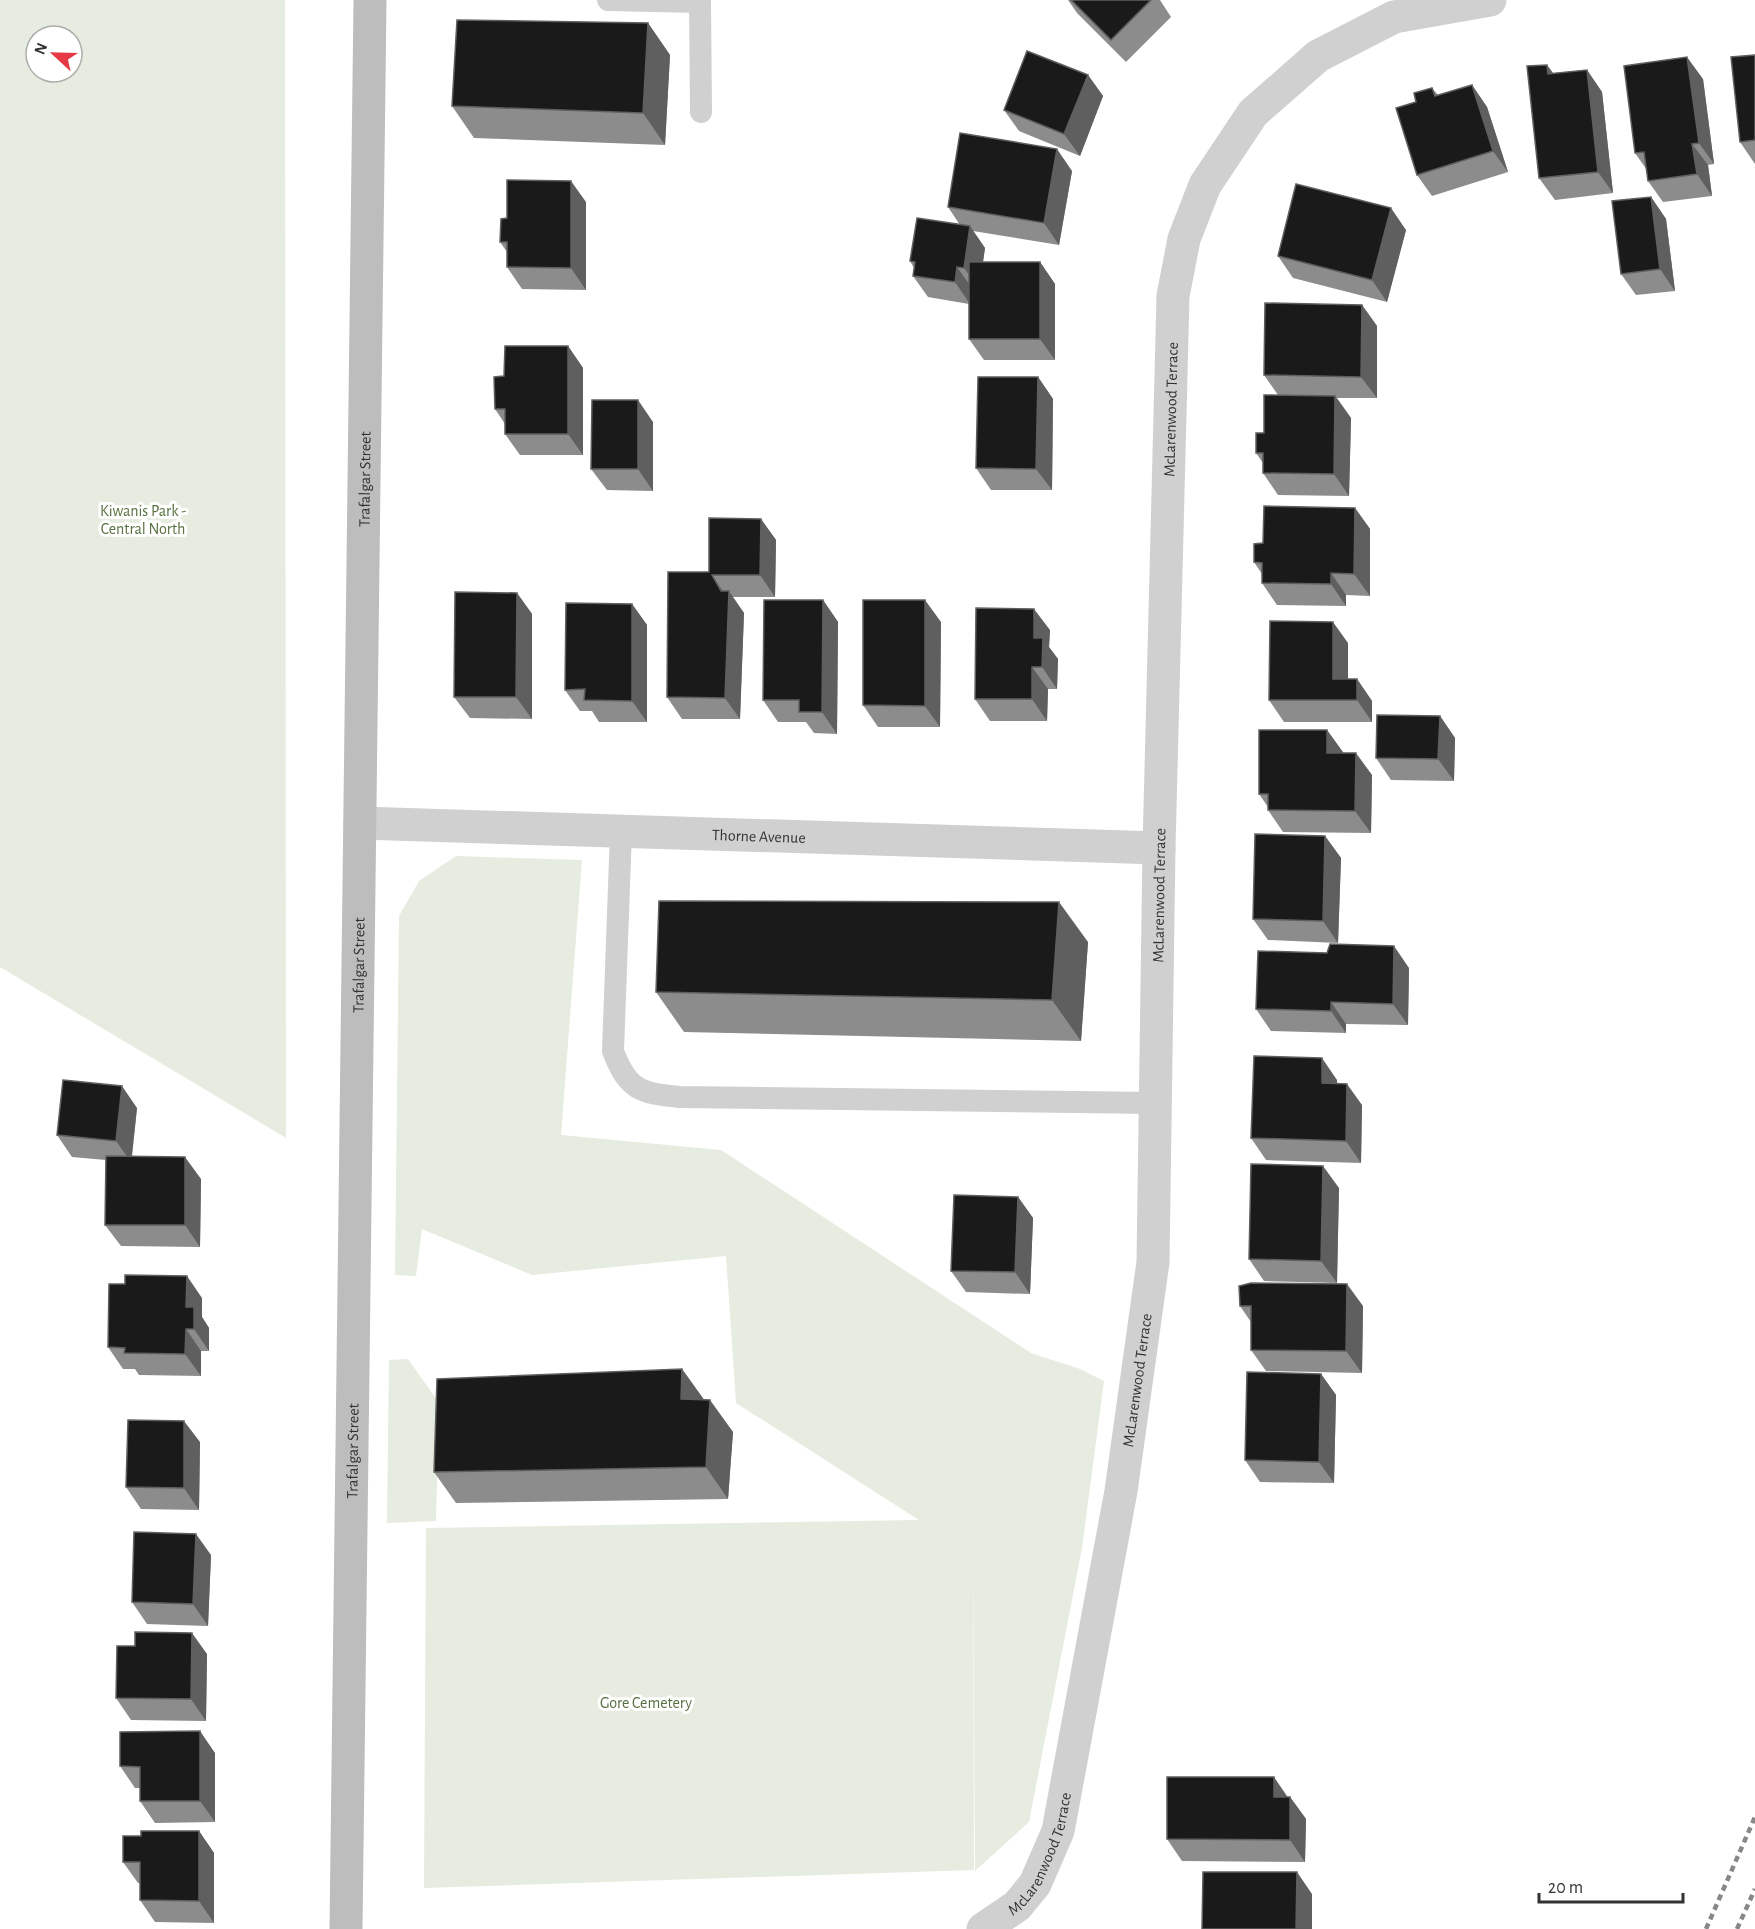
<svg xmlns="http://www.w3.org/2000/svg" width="1755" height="1929" font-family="'Alegreya Sans',sans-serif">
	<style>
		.green { fill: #e6ecdf; fill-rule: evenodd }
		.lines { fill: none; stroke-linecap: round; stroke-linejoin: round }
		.service { stroke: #d0d0d0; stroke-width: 22 }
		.minor { stroke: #d0d0d0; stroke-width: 33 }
		.secondary { stroke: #bdbdbd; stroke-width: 33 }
		.rail { stroke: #888; stroke-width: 4.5; stroke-dasharray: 6 4.5; stroke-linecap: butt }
		.wall { fill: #8c8c8c }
		.shaded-wall { fill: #5f5f5f }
		.building { fill: #1a1a1a; stroke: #5f5f5f; stroke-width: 1.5 }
		.labels { text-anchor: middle; stroke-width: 6; stroke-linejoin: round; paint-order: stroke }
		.street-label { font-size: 16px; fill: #333; stroke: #fff }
		.park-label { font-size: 16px; fill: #56703f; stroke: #fff }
	</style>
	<rect width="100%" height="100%" fill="#fff"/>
	<!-- green -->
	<g class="green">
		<path d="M 0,0 L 285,0 L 286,1138 L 0,967 ZM 36,36 L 72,36 L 72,72 L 36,72 Z"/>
		<path d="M 456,856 L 582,860 L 561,1135 L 721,1150 L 1031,1353 L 1080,1369 L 1104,1381 L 1082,1548 L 1029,1822 L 975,1871 L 973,1519 L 974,1870 L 424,1888 L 426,1528 L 919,1520 L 736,1403 L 726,1256 L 532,1275 L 422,1229 L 416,1276 L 395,1275 L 399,916 L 419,881 Z"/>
		<path d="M 408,1359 L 439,1403 L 436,1521 L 387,1523 L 389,1360 Z"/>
	</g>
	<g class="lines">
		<!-- service -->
		<g class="service">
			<path d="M 608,0 L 700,2 L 700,0"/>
			<path d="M 700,2 L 701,112"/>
			<path d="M 621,831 L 613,1051 C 628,1091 641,1093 680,1097 L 1155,1103"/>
		</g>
		<!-- minor -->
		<g class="minor">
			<path id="s1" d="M 360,823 L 1159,848"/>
			<path id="s2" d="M 983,1929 L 1017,1906 L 1035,1884 L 1058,1831 L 1121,1491 L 1153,1262 L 1159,848 L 1173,296 L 1184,239 L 1205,185 L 1253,113 L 1318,56 L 1394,17 L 1490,0"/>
		</g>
		<!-- secondary -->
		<path class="secondary" id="s3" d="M 346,1929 L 370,0"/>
		<!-- rail -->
		<g class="rail">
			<path d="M 1706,1929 L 1755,1817"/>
			<path d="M 1737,1929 L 1755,1889"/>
		</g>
	</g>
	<!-- wall -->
	<g class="wall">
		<path d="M 1068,0 L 1160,0 L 1171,17 L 1126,62 L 1077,13 Z"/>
		<path d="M 648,23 L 670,55 L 665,145 L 474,138 L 452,106 Z"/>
		<path d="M 1755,55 L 1755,164 L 1740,142 Z"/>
		<path d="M 1547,65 L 1553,73 L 1587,70 L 1602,92 L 1613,193 L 1555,200 L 1539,178 Z"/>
		<path d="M 1088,75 L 1103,96 L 1080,156 L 1019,131 L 1004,110 Z"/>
		<path d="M 1703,79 L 1714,164 L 1708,165 L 1712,196 L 1663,202 L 1648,181 L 1647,170 L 1635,153 Z"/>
		<path d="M 1472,85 L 1487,107 L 1508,172 L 1432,196 L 1417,175 L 1416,102 L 1432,88 L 1438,95 Z"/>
		<path d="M 1072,171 L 1059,245 L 973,231 L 985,248 L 983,262 L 1040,262 L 1055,284 L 1055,360 L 984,360 L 969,339 L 969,304 L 928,297 L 913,276 L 914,268 L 910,261 L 960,225 L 948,207 Z"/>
		<path d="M 1651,197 L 1666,219 L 1675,291 L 1636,295 L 1621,274 Z"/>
		<path d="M 586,202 L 586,290 L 522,289 L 507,267 L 507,252 L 500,242 L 507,218 Z"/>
		<path d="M 1406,230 L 1387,302 L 1293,278 L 1278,256 Z"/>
		<path d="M 1362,305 L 1377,326 L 1377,398 L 1337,398 L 1351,418 L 1349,496 L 1278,495 L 1263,473 L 1263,463 L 1256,453 L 1278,395 L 1264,375 Z"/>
		<path d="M 568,346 L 583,368 L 583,455 L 520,455 L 505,434 L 505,424 L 495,409 L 504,376 Z"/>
		<path d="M 1038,377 L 1053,399 L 1052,490 L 991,490 L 976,468 Z"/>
		<path d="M 653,422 L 653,491 L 607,490 L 591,469 Z"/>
		<path d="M 1355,508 L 1370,529 L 1370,596 L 1346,595 L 1346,606 L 1277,605 L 1262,583 L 1262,574 L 1254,562 L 1263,543 Z"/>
		<path d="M 761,519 L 776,540 L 775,597 L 732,597 L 744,613 L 740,719 L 682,719 L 667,697 L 709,572 Z"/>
		<path d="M 517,593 L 532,614 L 532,719 L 470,718 L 454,697 Z"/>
		<path d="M 823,600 L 838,622 L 837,734 L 814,733 L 806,722 L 778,722 L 763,700 Z"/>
		<path d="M 632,604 L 647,625 L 647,722 L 599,722 L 592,711 L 580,711 L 565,690 Z"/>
		<path d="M 941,622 L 940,727 L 878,727 L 863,705 Z"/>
		<path d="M 1050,630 L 1049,647 L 1058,659 L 1057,689 L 1048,689 L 1047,721 L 990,721 L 975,699 Z"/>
		<path d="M 1348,643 L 1348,679 L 1357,679 L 1372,701 L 1372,722 L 1284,722 L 1269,700 Z"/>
		<path d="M 1440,716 L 1455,738 L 1454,781 L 1391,780 L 1376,758 Z"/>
		<path d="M 1327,730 L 1343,753 L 1372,775 L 1371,833 L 1283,832 L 1268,810 L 1268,807 L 1259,794 Z"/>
		<path d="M 1325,836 L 1341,858 L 1338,943 L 1268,940 L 1253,919 Z"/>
		<path d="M 1088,942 L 1081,1041 L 684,1032 L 656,992 Z"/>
		<path d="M 1409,968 L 1408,1025 L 1346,1024 L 1346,1033 L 1271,1031 L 1256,1009 Z"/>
		<path d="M 1337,1080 L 1337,1083 L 1362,1105 L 1361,1163 L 1266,1160 L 1251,1138 Z"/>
		<path d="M 137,1108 L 132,1157 L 201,1179 L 200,1247 L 121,1246 L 105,1225 L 106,1160 L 72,1157 L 57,1135 Z"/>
		<path d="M 1339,1188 L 1337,1283 L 1264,1281 L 1249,1259 Z"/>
		<path d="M 1018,1197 L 1033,1218 L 1030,1294 L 966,1292 L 951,1271 Z"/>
		<path d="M 202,1298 L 202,1317 L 209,1328 L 209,1351 L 201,1351 L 201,1376 L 139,1375 L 135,1369 L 123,1369 L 108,1347 Z"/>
		<path d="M 1240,1306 L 1363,1306 L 1362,1373 L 1266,1371 L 1251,1350 L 1251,1322 Z"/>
		<path d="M 682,1369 L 704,1400 L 733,1432 L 728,1499 L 456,1503 L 434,1472 Z"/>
		<path d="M 1321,1374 L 1336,1395 L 1334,1483 L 1260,1482 L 1245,1460 Z"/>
		<path d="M 200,1442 L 199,1510 L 141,1509 L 126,1487 Z"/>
		<path d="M 211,1555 L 208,1626 L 147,1624 L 132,1602 Z"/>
		<path d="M 207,1654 L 206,1721 L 131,1720 L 116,1698 Z"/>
		<path d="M 215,1753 L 215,1822 L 155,1823 L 140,1801 L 140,1788 L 135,1788 L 120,1766 Z"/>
		<path d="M 1290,1797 L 1306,1819 L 1305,1862 L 1182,1861 L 1167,1839 Z"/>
		<path d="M 199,1831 L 214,1853 L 214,1923 L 155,1922 L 140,1900 L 140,1883 L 138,1883 L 123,1862 L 141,1836 Z"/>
	</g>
	<!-- shaded-wall -->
	<g class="shaded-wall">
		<path d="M 648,23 L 670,55 L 665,145 L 643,113 Z"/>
		<path d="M 1687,57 L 1703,79 L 1714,164 L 1699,143 Z"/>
		<path d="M 1547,65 L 1562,86 L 1548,74 Z"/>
		<path d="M 1587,70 L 1602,92 L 1613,193 L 1598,172 Z"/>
		<path d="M 1088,75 L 1103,96 L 1080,156 L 1064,134 Z"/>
		<path d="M 1472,85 L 1487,107 L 1508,172 L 1493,151 Z"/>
		<path d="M 1692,144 L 1708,165 L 1712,196 L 1697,174 Z"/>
		<path d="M 1057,149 L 1072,171 L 1059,245 L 1044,223 Z"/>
		<path d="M 571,181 L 586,202 L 586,290 L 571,268 Z"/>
		<path d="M 1651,197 L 1666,219 L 1675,291 L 1660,269 Z"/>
		<path d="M 1391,208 L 1406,230 L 1387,302 L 1372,280 Z"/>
		<path d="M 970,226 L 985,248 L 979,289 L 964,268 Z"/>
		<path d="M 1040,262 L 1055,284 L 1055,360 L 1040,339 Z"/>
		<path d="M 957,267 L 972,288 L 970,304 L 955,282 Z"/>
		<path d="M 1362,305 L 1377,326 L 1377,398 L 1361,377 Z"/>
		<path d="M 568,346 L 583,368 L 583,455 L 568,434 Z"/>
		<path d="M 1038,377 L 1053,399 L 1052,490 L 1036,469 Z"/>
		<path d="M 1335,396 L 1351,418 L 1349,496 L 1334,474 Z"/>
		<path d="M 638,400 L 653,422 L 653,491 L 638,469 Z"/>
		<path d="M 1355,508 L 1370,529 L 1370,596 L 1354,574 Z"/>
		<path d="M 761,519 L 776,540 L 775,597 L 760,575 Z"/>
		<path d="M 1331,573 L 1346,595 L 1346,606 L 1331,584 Z"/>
		<path d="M 712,575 L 728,599 L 729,591 L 744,613 L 740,719 L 725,698 L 721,591 Z"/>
		<path d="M 517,593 L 532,614 L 532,719 L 516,697 Z"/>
		<path d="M 823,600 L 838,622 L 837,734 L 822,712 Z"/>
		<path d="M 925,600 L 941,622 L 940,727 L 925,706 Z"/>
		<path d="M 632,604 L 647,625 L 647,722 L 632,701 Z"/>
		<path d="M 1034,609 L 1050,630 L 1049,647 L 1058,659 L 1057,689 L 1042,667 L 1034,638 Z"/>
		<path d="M 1333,622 L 1348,643 L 1348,700 L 1333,679 Z"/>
		<path d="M 1032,667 L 1048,689 L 1047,721 L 1032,699 Z"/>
		<path d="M 1357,679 L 1372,701 L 1372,722 L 1357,700 Z"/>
		<path d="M 1440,716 L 1455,738 L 1454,781 L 1438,759 Z"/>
		<path d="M 1327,730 L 1343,752 L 1342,774 L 1327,753 Z"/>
		<path d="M 1356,753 L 1372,775 L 1371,833 L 1355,811 Z"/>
		<path d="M 1325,836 L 1341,858 L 1338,943 L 1323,921 Z"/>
		<path d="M 1059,902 L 1088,942 L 1081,1041 L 1052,1000 Z"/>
		<path d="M 1394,946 L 1409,968 L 1408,1025 L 1393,1004 Z"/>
		<path d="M 1331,1002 L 1346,1024 L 1346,1033 L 1331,1011 Z"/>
		<path d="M 1322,1058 L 1337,1080 L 1337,1104 L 1322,1083 Z"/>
		<path d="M 1347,1084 L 1362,1105 L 1361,1163 L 1346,1141 Z"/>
		<path d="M 122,1086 L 137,1108 L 131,1162 L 116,1141 Z"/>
		<path d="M 185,1157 L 201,1179 L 200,1247 L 185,1225 Z"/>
		<path d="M 1323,1166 L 1339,1188 L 1337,1283 L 1321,1261 Z"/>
		<path d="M 1018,1197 L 1033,1218 L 1030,1294 L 1015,1272 Z"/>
		<path d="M 187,1276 L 202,1298 L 202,1317 L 209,1328 L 209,1351 L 194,1329 L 186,1307 Z"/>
		<path d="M 1347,1284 L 1363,1306 L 1362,1373 L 1346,1351 Z"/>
		<path d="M 186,1329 L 201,1351 L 201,1376 L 185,1354 Z"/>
		<path d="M 682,1369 L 705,1401 L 681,1399 Z"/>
		<path d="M 1321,1374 L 1336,1395 L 1334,1483 L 1319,1462 Z"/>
		<path d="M 710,1400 L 733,1432 L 728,1499 L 706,1467 Z"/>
		<path d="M 184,1421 L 200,1442 L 199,1510 L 184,1488 Z"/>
		<path d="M 196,1534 L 211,1555 L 208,1626 L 193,1604 Z"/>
		<path d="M 192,1633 L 207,1654 L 206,1721 L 191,1699 Z"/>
		<path d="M 200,1731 L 215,1753 L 215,1822 L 200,1801 Z"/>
		<path d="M 1274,1777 L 1289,1799 L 1274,1797 Z"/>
		<path d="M 1290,1797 L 1306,1819 L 1305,1862 L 1290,1840 Z"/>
		<path d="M 199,1831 L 214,1853 L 214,1923 L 199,1901 Z"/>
		<path d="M 1297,1872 L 1312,1894 L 1312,1929 L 1296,1929 Z"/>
	</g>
	<!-- building -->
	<g class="building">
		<path d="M 1071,0 L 1151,0 L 1111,40 Z"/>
		<path d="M 457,20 L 648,23 L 643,113 L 452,106 Z"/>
		<path d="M 1027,51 L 1088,75 L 1064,134 L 1004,110 Z"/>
		<path d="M 1755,55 L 1755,140 L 1740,142 L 1731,57 Z"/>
		<path d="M 1687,57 L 1699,143 L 1692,144 L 1697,174 L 1648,181 L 1644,152 L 1635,153 L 1624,66 Z"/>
		<path d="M 1547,65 L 1548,74 L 1587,70 L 1598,172 L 1539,178 L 1527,66 Z"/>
		<path d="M 1472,85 L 1493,151 L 1417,175 L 1396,108 L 1416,102 L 1414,93 L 1432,88 L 1435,96 Z"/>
		<path d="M 960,133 L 1057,149 L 1044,223 L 948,207 Z"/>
		<path d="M 507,180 L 571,181 L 571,268 L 507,267 L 507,242 L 500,242 L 501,219 L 507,218 Z"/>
		<path d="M 1296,184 L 1391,208 L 1372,280 L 1278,256 Z"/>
		<path d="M 1651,197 L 1660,269 L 1621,274 L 1612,201 Z"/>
		<path d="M 917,218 L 970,226 L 964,268 L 957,267 L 955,282 L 913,276 L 915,262 L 910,261 Z"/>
		<rect x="969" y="262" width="71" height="77"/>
		<path d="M 1265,303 L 1362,305 L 1361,377 L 1264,375 Z"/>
		<path d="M 505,346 L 568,346 L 568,434 L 505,434 L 505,409 L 495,409 L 494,377 L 504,376 Z"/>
		<path d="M 978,377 L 1038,377 L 1036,469 L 976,468 Z"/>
		<path d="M 1264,395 L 1335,396 L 1334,474 L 1263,473 L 1263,453 L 1256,453 L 1256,433 L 1264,433 Z"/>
		<path d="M 592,400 L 638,400 L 638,469 L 591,469 Z"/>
		<path d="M 1264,506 L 1355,508 L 1354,574 L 1331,573 L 1331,584 L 1262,583 L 1262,563 L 1254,562 L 1254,544 L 1263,543 Z"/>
		<path d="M 709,518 L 761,519 L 760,575 L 712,575 L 721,591 L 729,591 L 725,698 L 667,697 L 668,572 L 709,572 Z"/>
		<path d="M 455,592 L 517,593 L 516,697 L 454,697 Z"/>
		<path d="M 764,600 L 823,600 L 822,712 L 799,712 L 799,700 L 763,700 Z"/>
		<path d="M 863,600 L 925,600 L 925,706 L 863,705 Z"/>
		<path d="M 566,603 L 632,604 L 632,701 L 584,700 L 585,689 L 565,690 Z"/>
		<path d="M 976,608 L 1034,609 L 1034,638 L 1043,638 L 1042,667 L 1032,667 L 1032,699 L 975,699 Z"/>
		<path d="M 1270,621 L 1333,622 L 1333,679 L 1357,679 L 1357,700 L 1269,700 Z"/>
		<path d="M 1377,715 L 1440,716 L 1438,759 L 1376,758 Z"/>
		<path d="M 1259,730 L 1327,730 L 1327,753 L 1356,753 L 1355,811 L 1268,810 L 1268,794 L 1259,794 Z"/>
		<path d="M 1255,834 L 1325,836 L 1323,921 L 1253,919 Z"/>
		<path d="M 659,901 L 1059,902 L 1052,1000 L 656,992 Z"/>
		<path d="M 1330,944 L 1394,946 L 1393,1004 L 1331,1002 L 1331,1011 L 1256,1009 L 1258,951 L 1327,953 Z"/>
		<path d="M 1254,1056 L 1322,1058 L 1322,1083 L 1347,1084 L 1346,1141 L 1251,1138 Z"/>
		<path d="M 63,1080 L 122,1086 L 116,1141 L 57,1135 Z"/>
		<path d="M 106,1156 L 185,1157 L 185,1225 L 105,1225 Z"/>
		<path d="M 1251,1164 L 1323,1166 L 1321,1261 L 1249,1259 Z"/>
		<path d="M 954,1195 L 1018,1197 L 1015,1272 L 951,1271 Z"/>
		<path d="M 125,1275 L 187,1276 L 186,1307 L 194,1307 L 194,1329 L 186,1329 L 185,1354 L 124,1353 L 125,1348 L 108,1347 L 109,1284 L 125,1284 Z"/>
		<path d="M 1251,1283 L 1347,1284 L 1346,1351 L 1251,1350 L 1251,1306 L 1240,1306 L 1239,1286 Z"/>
		<path d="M 682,1369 L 681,1399 L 710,1400 L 706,1467 L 434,1472 L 437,1379 Z"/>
		<path d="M 1247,1372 L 1321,1374 L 1319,1462 L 1245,1460 Z"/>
		<path d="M 128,1420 L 184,1421 L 184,1488 L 126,1487 Z"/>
		<path d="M 134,1532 L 196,1534 L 193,1604 L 132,1602 Z"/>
		<path d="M 135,1632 L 192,1633 L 191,1699 L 116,1698 L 117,1646 L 135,1646 Z"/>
		<path d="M 200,1731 L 200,1801 L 140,1801 L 140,1767 L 120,1766 L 120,1732 Z"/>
		<path d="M 1167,1777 L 1274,1777 L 1274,1797 L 1290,1797 L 1290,1840 L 1167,1839 Z"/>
		<path d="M 141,1831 L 199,1831 L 199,1901 L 140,1900 L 140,1862 L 123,1862 L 123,1836 L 141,1836 Z"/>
		<path d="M 1203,1872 L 1297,1872 L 1296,1929 L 1202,1929 Z"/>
	</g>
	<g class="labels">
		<!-- street labels -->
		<g class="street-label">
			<text dy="6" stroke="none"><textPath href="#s2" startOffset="1557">McLarenwood Terrace</textPath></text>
			<text dy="6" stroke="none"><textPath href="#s3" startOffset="1450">Trafalgar Street</textPath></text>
			<text dy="6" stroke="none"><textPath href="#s1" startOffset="399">Thorne Avenue</textPath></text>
			<text dy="6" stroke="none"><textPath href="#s2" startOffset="1071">McLarenwood Terrace</textPath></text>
			<text dy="6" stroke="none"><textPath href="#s3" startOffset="964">Trafalgar Street</textPath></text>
			<text dy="6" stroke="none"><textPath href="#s2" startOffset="585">McLarenwood Terrace</textPath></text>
			<text dy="6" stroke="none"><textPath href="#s3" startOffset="478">Trafalgar Street</textPath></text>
			<text dy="6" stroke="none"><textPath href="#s2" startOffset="99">McLarenwood Terrace</textPath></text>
		</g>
		<!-- park labels -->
		<g class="park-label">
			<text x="143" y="516">Kiwanis Park -<tspan x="143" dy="18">Central North</tspan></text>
			<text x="646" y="1708">Gore Cemetery</text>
		</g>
	</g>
	<!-- north arrow -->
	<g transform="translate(54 54) rotate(292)"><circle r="28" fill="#ffffff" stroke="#adadad" stroke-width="1.5"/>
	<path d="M0-4.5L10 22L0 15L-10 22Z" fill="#e63946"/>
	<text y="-9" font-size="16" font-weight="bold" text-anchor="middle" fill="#333333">N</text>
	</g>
	<!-- scale -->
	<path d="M1539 1893v9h144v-9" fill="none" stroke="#333333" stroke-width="3"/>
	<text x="1548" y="1893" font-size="18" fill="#333333" stroke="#ffffff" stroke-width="4.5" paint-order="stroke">20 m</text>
</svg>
